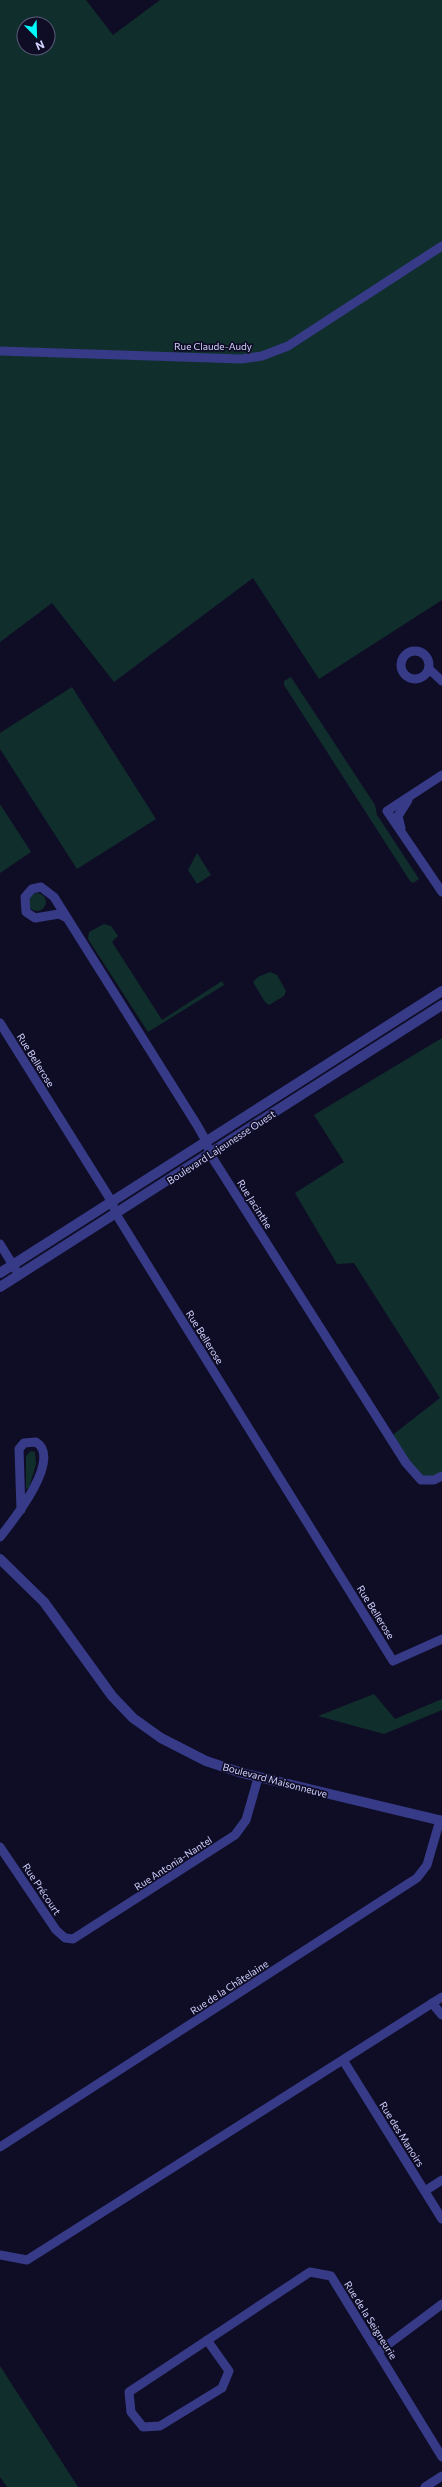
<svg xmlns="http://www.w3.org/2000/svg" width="442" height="2487" font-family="Commissioner,sans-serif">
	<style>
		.green { fill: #102f2c; fill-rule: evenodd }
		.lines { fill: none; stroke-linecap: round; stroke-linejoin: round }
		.minor { stroke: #363a87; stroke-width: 9 }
		.tertiary { stroke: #363a87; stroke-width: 10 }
		.labels { text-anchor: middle; stroke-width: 3.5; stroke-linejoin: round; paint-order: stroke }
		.street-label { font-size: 10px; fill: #d2d1ff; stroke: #0f0d25 }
	</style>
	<rect width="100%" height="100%" fill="#0f0d25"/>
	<!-- green -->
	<g class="green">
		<path d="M 0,0 L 86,0 L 113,35 L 160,0 L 442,0 L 442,600 L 319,679 L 253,578 L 114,682 L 52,603 L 0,642 ZM 24,24 L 48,24 L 48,48 L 24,48 Z"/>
		<path d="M 291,677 L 375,805 L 377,815 L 419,879 L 413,883 L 410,881 L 284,685 L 284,681 Z"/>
		<path d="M 72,687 L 156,819 L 77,869 L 0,749 L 0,733 Z"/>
		<path d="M 0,804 L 31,852 L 0,873 Z"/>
		<path d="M 197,853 L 211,875 L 197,884 L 188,870 Z"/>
		<circle cx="37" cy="902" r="9"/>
		<path d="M 104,924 L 111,926 L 118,936 L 112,942 L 162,1020 L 222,981 L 224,985 L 148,1032 L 88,939 L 89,932 Z"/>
		<path d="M 270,972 L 277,975 L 286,991 L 284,996 L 269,1005 L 265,1002 L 253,982 L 258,977 Z"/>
		<path d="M 442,1038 L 442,1473 L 421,1479 L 390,1437 L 440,1398 L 354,1263 L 337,1264 L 295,1193 L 344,1162 L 314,1115 Z"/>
		<path d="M 31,1451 L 35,1452 L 36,1464 L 29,1488 L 26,1489 L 26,1456 Z"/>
		<path d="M 374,1694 L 395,1719 L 442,1699 L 442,1710 L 384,1734 L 318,1716 Z"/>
		<path d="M 0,2366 L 78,2487 L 7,2487 L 0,2477 Z"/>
	</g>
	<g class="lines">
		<!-- minor -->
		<g class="minor">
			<path d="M 0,351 L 241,359 L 262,356 L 288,346 L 442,246"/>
			<circle cx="415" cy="665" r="14"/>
			<path d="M 429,669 L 442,681"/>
			<path d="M 442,775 L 387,811 L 442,892"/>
			<path d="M 401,828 L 398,816 L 408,800"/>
			<path d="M 65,917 L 59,914 L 35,918 L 26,912 L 25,897 L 32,889 L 41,887 L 54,897 L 197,1125 L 206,1141 L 210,1154 L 406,1463 L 421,1480 L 434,1480 L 442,1476"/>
			<path d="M 0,1023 L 112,1202 L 116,1214 L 393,1661 L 442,1639"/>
			<path d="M 0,1244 L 19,1275"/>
			<path d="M 0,1537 C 12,1522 63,1459 36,1442 L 24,1443 L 19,1449 L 21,1510"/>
			<path d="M 0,1847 L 56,1930 L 65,1938 L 73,1939 L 235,1835 L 246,1820 L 258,1778"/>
			<path d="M 432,2003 L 442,2015"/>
			<path d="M 343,2060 L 442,2219"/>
			<path d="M 0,2147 L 417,1878 L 427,1865 L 440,1820"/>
			<path d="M 425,2191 L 442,2180"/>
			<path d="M 0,2255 L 27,2260 L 442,1997"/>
			<path d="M 207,2340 L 229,2371 L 222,2388 L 160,2426 L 143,2427 L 131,2412 L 129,2392 L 310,2272 L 331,2276 L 442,2457"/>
			<path d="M 378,2352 L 442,2304"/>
			<path d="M 425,2487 L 442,2476"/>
		</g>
		<!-- tertiary -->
		<g class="tertiary">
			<path d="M 0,1273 L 442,991"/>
			<path d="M 0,1287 L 442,1005"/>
			<path d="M 0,1559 L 44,1602 L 112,1696 L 133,1718 L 161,1738 L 206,1761 L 242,1773 L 442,1821"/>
		</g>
	</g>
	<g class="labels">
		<!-- street labels -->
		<g class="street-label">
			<text x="213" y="350">Rue Claude-Audy</text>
			<text transform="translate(36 1060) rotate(58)" y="4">Rue Bellerose</text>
			<text transform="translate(221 1147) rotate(-33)" y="4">Boulevard Lajeunesse Ouest</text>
			<text transform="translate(255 1204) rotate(58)" y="4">Rue Jacinthe</text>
			<text transform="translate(205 1337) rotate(58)" y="4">Rue Bellerose</text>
			<text transform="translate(376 1612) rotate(58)" y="4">Rue Bellerose</text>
			<text transform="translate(275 1780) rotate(15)" y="4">Boulevard Maisonneuve</text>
			<text transform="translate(173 1863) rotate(-33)" y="4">Rue Antonia-Nantel</text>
			<text transform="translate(42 1889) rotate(56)" y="4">Rue Précourt</text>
			<text transform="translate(229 1987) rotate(-33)" y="4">Rue de la Châtelaine</text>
			<text transform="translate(402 2134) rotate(58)" y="4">Rue des Manoirs</text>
			<text transform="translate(371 2320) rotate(58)" y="4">Rue de la Seigneurie</text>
		</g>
	</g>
	<!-- north arrow -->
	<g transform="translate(36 36) rotate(157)"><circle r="19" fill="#0f0d25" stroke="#5d5b7c"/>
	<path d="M0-3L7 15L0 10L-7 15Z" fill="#00fafc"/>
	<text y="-6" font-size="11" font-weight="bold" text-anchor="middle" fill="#d2d1ff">N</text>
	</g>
</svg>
